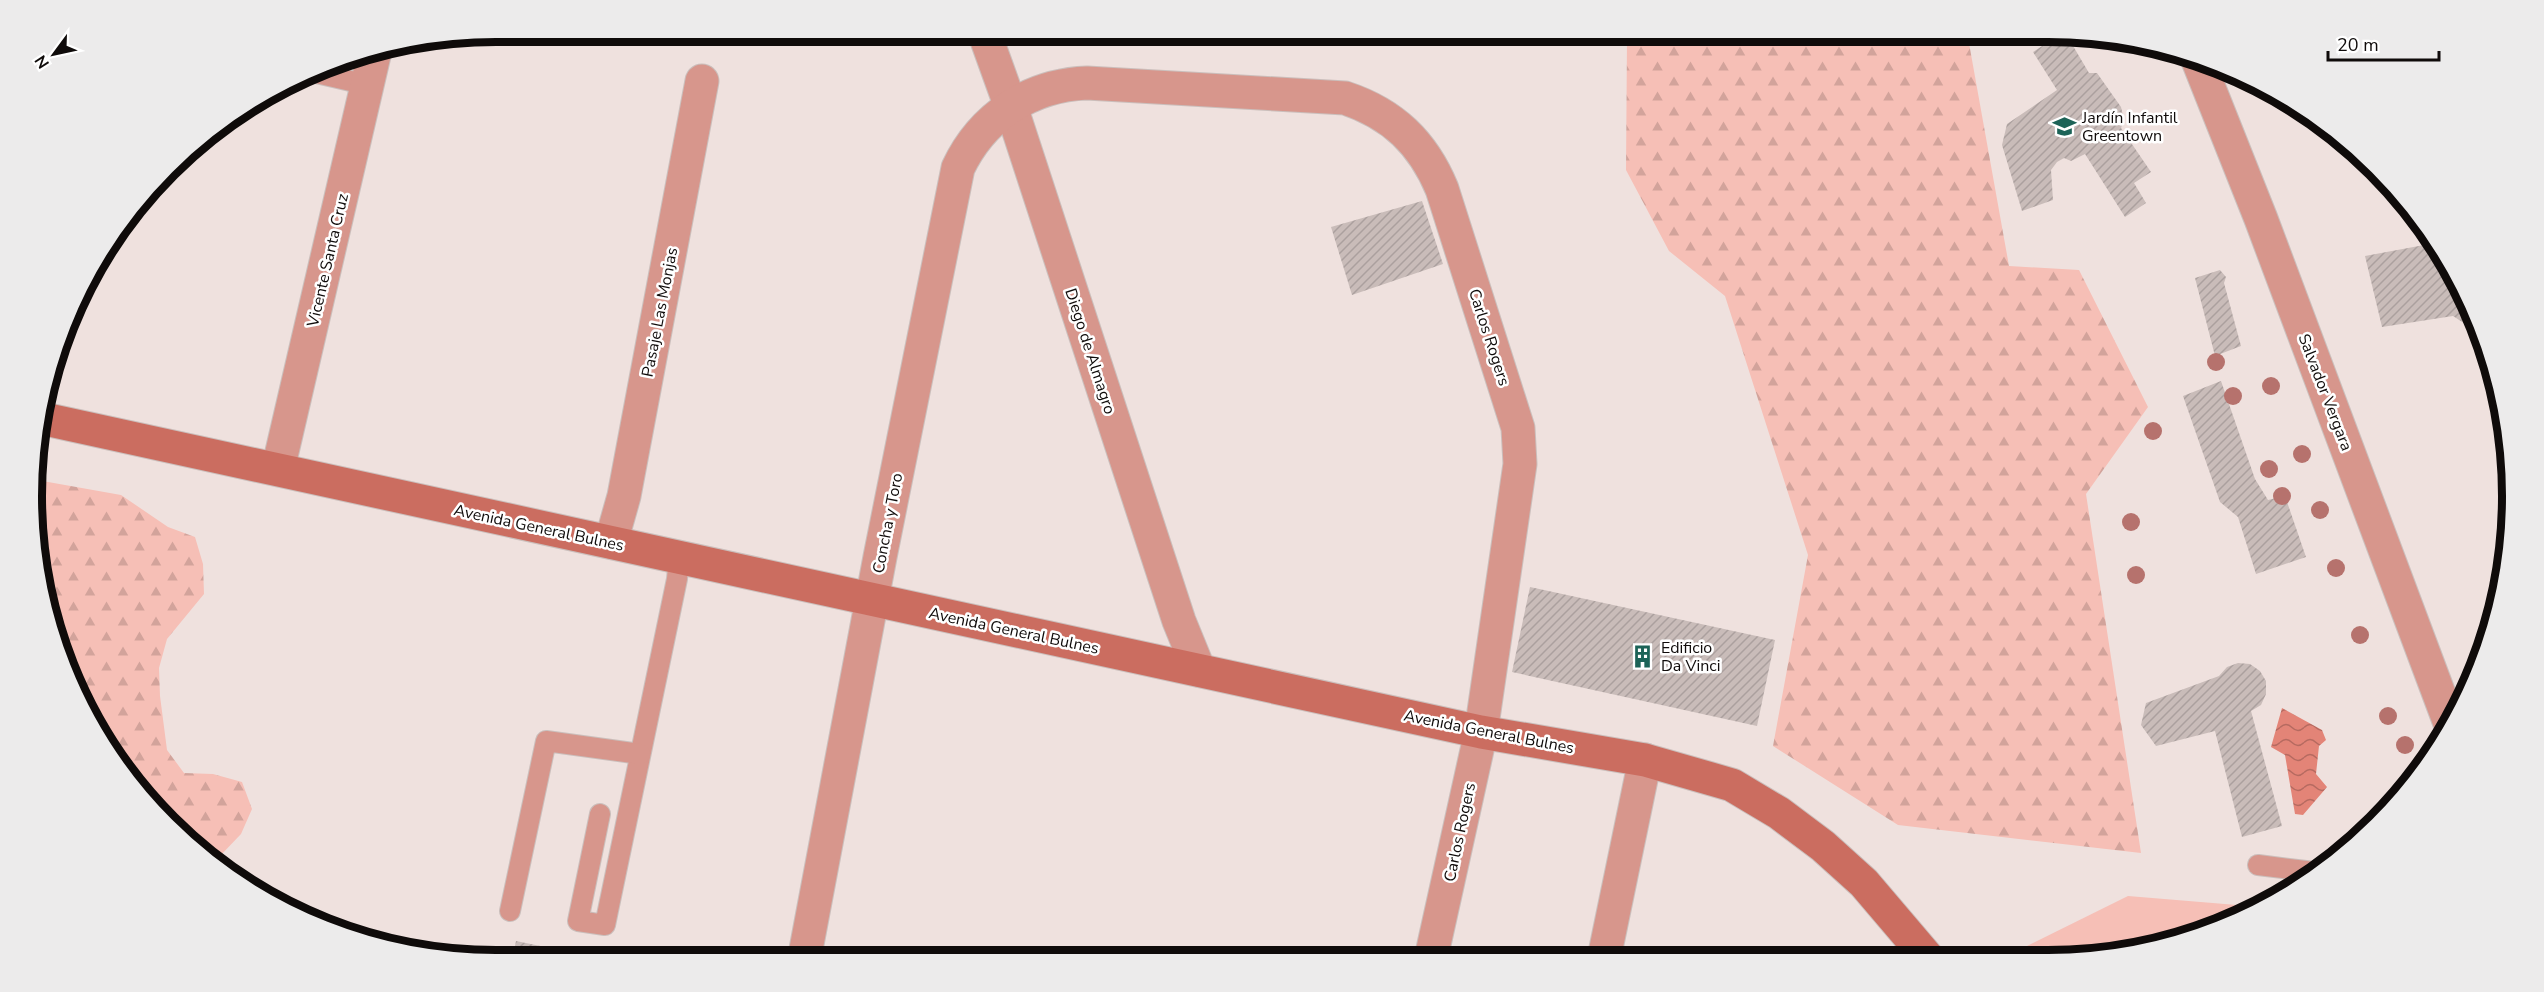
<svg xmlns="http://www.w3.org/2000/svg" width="2544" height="992" font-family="'Nunito Sans',sans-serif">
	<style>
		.green { fill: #f6bfb6 }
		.forest { fill: url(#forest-firs) }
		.water { fill: url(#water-waves) }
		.building { fill: url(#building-hatch) }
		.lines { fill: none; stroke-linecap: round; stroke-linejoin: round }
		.lane-casing { stroke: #cbbfbc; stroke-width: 22 }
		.street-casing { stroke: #cbbfbc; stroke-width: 35 }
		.secondary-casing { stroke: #cbbfbc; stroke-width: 35 }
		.lane { stroke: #d7968c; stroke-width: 20 }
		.street { stroke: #d7968c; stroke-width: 33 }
		.secondary { stroke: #cb6d60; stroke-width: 33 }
		.tree { fill: #b6726d }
		.labels { text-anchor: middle; stroke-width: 5; stroke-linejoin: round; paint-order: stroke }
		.poi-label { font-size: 16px; fill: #0f0b0a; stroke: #fff; text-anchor: start }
		.street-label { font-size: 16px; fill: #0f0b0a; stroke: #fff }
		.rim { fill: none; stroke: #0f0b0a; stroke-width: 8 }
	</style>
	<defs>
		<pattern id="forest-firs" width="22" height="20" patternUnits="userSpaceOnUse" patternTransform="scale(1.5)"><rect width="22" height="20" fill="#f6bfb6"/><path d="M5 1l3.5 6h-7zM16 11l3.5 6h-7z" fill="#d2a39b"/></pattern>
		<pattern id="water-waves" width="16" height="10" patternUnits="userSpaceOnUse" patternTransform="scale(1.5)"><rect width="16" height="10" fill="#e38477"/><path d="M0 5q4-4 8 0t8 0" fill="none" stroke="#b66a60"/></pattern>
		<pattern id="building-hatch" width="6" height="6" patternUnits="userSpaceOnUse" patternTransform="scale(1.5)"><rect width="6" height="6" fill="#c9bcb9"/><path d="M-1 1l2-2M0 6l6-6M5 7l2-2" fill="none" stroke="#aba09e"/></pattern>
	</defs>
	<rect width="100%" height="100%" fill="#efe1de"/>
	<!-- green -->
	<path class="green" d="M 2128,896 L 2261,907 L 2253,913 L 2109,956 L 2005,957 Z"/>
	<!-- forest -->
	<g class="forest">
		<path d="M 1632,32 L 1967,32 L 2009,266 L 2079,270 L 2148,407 L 2086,494 L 2141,853 L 1898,825 L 1773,746 L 1808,555 L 1725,296 L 1669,251 L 1626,170 L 1627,39 Z"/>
		<path d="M 37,480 L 121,495 L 168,527 L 195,537 L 203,564 L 204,594 L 167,639 L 159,668 L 160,696 L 167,750 L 184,773 L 213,774 L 242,782 L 252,809 L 241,834 L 220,856 L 217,867 L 110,754 L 67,674 L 40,587 Z"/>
	</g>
	<!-- water -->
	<path class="water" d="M 2282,708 L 2322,730 L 2326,740 L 2319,746 L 2316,774 L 2327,787 L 2303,815 L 2295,814 L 2285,755 L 2271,747 Z"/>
	<!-- building -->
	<g class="building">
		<path d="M 2062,33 L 2066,34 L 2089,73 L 2097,73 L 2121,107 L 2124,120 L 2121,128 L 2151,172 L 2134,183 L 2146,203 L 2125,217 L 2085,154 L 2071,161 L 2064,158 L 2057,162 L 2051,170 L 2053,200 L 2022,211 L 2002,145 L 2007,124 L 2057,90 L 2033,52 Z"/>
		<path d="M 1422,201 L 1443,264 L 1352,295 L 1331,227 Z"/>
		<path d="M 2435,243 L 2450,264 L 2482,335 L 2453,316 L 2382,327 L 2365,256 Z"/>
		<path d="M 2220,270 L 2226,277 L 2224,283 L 2241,346 L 2215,356 L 2195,278 Z"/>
		<path d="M 2221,381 L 2255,479 L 2268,500 L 2285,496 L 2306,557 L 2256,574 L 2238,517 L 2220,502 L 2183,396 Z"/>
		<path d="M 1530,587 L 1775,640 L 1757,726 L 1512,672 Z"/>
		<path d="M 2238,663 L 2250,664 L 2260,671 L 2266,681 L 2266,694 L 2261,705 L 2251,711 L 2282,826 L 2242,837 L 2215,731 L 2156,746 L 2141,725 L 2146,703 L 2219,676 L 2227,667 Z"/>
		<path d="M 298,914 L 356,927 L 354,937 L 297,915 Z"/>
		<path d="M 516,941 L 555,949 L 553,960 L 512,960 Z"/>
		<path d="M 429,945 L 490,958 L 489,960 L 428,952 Z"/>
	</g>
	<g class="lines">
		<defs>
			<g id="lane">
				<path d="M 312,72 L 368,85"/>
				<path d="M 600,814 L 578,921 L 605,925 L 677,579 L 679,557"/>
				<path d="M 2258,865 L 2314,872"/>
				<path d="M 510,911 L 546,741 L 640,754"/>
			</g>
			<g id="street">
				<path d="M 984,32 L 1011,107 L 1179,621 L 1199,670"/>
				<path d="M 2197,58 L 2261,219 L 2451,726"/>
				<path d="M 278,469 L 375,51"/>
				<path d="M 611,542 L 624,496 L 702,81"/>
				<path d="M 1604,958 L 1645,760"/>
				<path d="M 804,960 L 880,557 L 958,168 C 982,117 1030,85 1087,83 L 1345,98 C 1393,114 1423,143 1442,189 L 1518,428 L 1520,464 L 1481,732 L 1431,958"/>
			</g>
			<path id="secondary" d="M 40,418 L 1481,732 L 1645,760 L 1732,785 L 1779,813 L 1823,846 L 1864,883 L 1927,957"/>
		</defs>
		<!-- lane casing -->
		<use href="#lane" class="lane-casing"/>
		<!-- street casing -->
		<use href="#street" class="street-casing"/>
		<!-- secondary casing -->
		<use href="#secondary" class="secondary-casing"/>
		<!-- lane -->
		<use href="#lane" class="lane"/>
		<!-- street -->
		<use href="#street" class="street"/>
		<!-- secondary -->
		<use href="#secondary" class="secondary"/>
	</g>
	<!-- trees -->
	<g class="tree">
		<circle cx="2216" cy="362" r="9"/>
		<circle cx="2271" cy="386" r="9"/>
		<circle cx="2233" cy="396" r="9"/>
		<circle cx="2153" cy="431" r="9"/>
		<circle cx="2302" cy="454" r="9"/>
		<circle cx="2269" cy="469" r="9"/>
		<circle cx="2282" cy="496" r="9"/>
		<circle cx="2320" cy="510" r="9"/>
		<circle cx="2131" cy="522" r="9"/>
		<circle cx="2336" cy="568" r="9"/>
		<circle cx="2136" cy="575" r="9"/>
		<circle cx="2360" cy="635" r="9"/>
		<circle cx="2388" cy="716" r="9"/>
		<circle cx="2405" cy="745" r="9"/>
	</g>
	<!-- icons -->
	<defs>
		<symbol id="school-bare" viewBox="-9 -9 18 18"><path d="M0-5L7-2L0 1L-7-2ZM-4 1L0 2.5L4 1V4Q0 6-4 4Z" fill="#1c6357" stroke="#fff" stroke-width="2.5" paint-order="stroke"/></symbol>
		<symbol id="building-bare" viewBox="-9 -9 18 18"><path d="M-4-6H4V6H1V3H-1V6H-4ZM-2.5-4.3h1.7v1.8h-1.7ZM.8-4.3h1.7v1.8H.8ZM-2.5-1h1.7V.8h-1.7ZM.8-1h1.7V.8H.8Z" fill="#1c6357" stroke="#fff" stroke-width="2.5" paint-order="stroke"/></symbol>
	</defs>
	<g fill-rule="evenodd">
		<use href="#school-bare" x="2048" y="110" width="33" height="33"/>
		<use href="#building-bare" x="1626" y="640" width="33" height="33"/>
	</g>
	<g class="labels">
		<!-- poi labels -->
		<g class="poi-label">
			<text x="2082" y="123">Jardín Infantil<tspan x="2082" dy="18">Greentown</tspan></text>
			<text x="1661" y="653">Edificio<tspan x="1661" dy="18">Da Vinci</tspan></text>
		</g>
		<!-- street labels -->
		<g class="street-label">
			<text transform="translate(327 260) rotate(-77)" y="6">Vicente Santa Cruz</text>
			<text transform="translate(659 312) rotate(-79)" y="6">Pasaje Las Monjas</text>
			<text transform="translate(1490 337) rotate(72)" y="6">Carlos Rogers</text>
			<text transform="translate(1091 351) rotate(72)" y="6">Diego de Almagro</text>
			<text transform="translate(2326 392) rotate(69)" y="6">Salvador Vergara</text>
			<text transform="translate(887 523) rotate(-79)" y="6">Concha y Toro</text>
			<text transform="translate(539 527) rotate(12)" y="6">Avenida General Bulnes</text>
			<text transform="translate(1014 630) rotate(12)" y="6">Avenida General Bulnes</text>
			<text transform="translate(1489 731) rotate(11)" y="6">Avenida General Bulnes</text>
			<text transform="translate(1459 832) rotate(-78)" y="6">Carlos Rogers</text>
		</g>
	</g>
	<!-- crop -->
	<path d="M0 0H2544V992H0ZM496 42H2048A454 454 0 0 1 2502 496V496A454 454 0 0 1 2048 950H496A454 454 0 0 1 42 496V496A454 454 0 0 1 496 42Z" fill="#ecebeb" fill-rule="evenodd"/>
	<path class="rim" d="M496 42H2048A454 454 0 0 1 2502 496V496A454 454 0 0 1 2048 950H496A454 454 0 0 1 42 496V496A454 454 0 0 1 496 42Z"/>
	<!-- north arrow -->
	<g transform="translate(54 54) rotate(237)" stroke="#ffffff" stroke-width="4.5" paint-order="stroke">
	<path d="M0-4.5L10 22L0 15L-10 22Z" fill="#0f0b0a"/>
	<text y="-9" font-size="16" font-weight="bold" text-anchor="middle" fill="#0f0b0a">N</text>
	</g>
	<!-- scale -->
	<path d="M2328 51v9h111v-9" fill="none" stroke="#0f0b0a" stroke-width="3"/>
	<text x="2337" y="51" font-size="18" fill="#0f0b0a" stroke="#ffffff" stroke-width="4.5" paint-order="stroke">20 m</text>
</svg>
